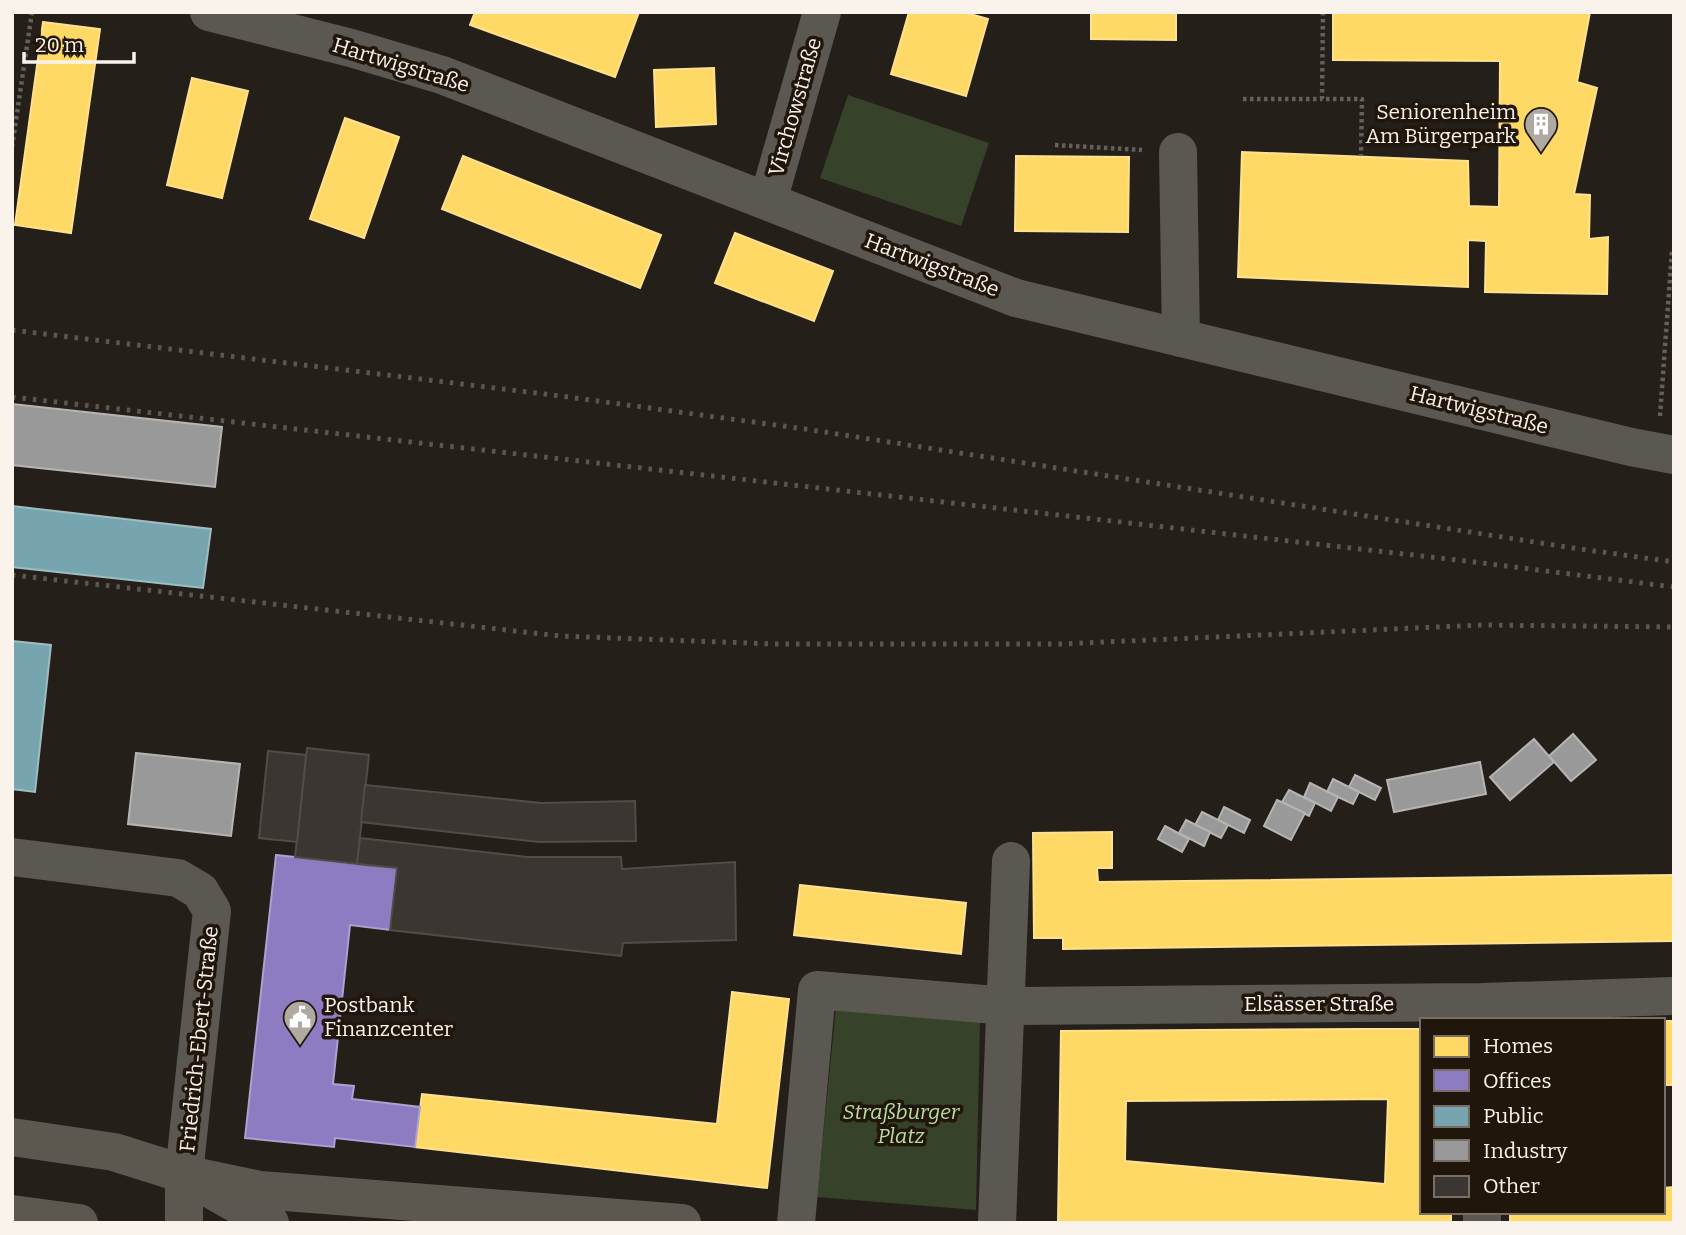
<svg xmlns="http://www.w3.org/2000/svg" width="1686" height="1235" font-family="Bitter,serif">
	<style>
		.green { fill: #36432a }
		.homes { fill: #ffd966; stroke: #fee18e; stroke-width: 2; fill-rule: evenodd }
		.offices { fill: #8e7cc3; stroke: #aea0cf; stroke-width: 2 }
		.public { fill: #76a5af; stroke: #9ebcc1; stroke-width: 2 }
		.industry { fill: #999; stroke: #b6b4b2; stroke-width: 2 }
		.building { fill: #3b3631; stroke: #524c47; stroke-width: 2 }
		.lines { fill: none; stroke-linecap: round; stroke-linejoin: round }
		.path { stroke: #635f5a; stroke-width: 4.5; stroke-dasharray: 3.5 3.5; stroke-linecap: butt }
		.minor { stroke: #5b5852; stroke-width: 38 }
		.major { stroke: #5c5850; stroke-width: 38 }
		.rail { stroke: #5b5650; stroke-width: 5; stroke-dasharray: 3.5 7; stroke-linecap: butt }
		.labels { text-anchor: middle; stroke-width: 7; stroke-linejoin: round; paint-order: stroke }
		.street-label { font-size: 21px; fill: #faf3eb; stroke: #21160b }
		.poi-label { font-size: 21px; fill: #faf3eb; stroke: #21160b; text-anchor: end }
		.park-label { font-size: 21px; font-style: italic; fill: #b9dd9f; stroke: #21160b }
	</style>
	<rect width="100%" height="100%" fill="#251f19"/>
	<!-- green -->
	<g class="green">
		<path d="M 848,95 L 989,143 L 961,226 L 820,178 Z"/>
		<path d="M 836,1007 L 980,1020 L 976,1210 L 817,1197 Z"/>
	</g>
	<!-- homes -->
	<g class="homes">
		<path d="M 475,12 L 639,12 L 615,77 L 470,25 Z"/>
		<path d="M 909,12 L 963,12 L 988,19 L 966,96 L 891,74 Z"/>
		<path d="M 1091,12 L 1176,12 L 1176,40 L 1091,39 Z"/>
		<path d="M 1333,12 L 1590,12 L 1577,82 L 1597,88 L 1574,194 L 1590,195 L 1589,239 L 1608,237 L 1607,294 L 1485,292 L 1486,241 L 1468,240 L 1468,287 L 1238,277 L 1242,152 L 1468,161 L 1469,206 L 1499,207 L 1500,61 L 1333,60 Z"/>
		<path d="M 43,22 L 100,29 L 71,233 L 15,225 Z"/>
		<path d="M 714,68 L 716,124 L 656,127 L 654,70 Z"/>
		<path d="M 192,78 L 248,91 L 222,198 L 167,185 Z"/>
		<path d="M 345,118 L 399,137 L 364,238 L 310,219 Z"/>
		<path d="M 463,156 L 661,235 L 640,288 L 442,209 Z"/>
		<path d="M 1016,156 L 1129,157 L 1128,232 L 1015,231 Z"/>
		<path d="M 735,233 L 833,271 L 814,321 L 715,283 Z"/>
		<path d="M 1112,832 L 1112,868 L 1097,868 L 1098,882 L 1674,875 L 1674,941 L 1063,949 L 1063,938 L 1034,938 L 1033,833 Z"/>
		<path d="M 800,885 L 966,903 L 961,954 L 794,935 Z"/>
		<path d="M 732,992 L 789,999 L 767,1188 L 415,1147 L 422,1094 L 717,1124 Z"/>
		<rect x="1663" y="1021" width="11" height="64"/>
		<path d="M 1360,1029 L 1422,1029 L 1422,1212 L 1451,1212 L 1451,1223 L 1058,1222 L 1061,1031 ZM 1388,1099 L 1385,1184 L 1125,1161 L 1126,1101 Z"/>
		<path d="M 1674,1187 L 1674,1223 L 1510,1223 L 1510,1212 L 1663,1212 L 1663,1188 Z"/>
	</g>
	<!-- offices -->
	<path class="offices" d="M 276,855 L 397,868 L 390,930 L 350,925 L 333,1084 L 354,1086 L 352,1099 L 420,1107 L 415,1147 L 335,1138 L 334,1147 L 245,1138 Z"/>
	<!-- public -->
	<g class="public">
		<path d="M 12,506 L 211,529 L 203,588 L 12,567 Z"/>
		<path d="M 12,641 L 51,645 L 35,792 L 12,789 Z"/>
	</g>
	<!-- industry -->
	<g class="industry">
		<path d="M 12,404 L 222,427 L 215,487 L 12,465 Z"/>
		<path d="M 1573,734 L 1596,760 L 1571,781 L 1549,756 Z"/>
		<path d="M 1534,739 L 1554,762 L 1510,800 L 1490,777 Z"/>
		<path d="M 136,753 L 240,764 L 231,836 L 128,824 Z"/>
		<path d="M 1480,762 L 1486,794 L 1394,812 L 1387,780 Z"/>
		<path d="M 1355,775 L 1381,788 L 1375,800 L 1349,787 Z"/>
		<path d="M 1333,779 L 1359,792 L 1353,804 L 1327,792 Z"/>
		<path d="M 1310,783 L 1338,797 L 1331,811 L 1304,797 Z"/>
		<path d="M 1289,790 L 1315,803 L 1309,816 L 1282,802 Z"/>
		<path d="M 1277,800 L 1305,813 L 1291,840 L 1264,826 Z"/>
		<path d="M 1224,807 L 1250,820 L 1244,833 L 1218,820 Z"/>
		<path d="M 1202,812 L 1228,825 L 1221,838 L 1195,825 Z"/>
		<path d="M 1186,820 L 1210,832 L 1204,846 L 1179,833 Z"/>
		<path d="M 1165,826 L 1189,839 L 1182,852 L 1158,839 Z"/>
	</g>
	<!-- building -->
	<g class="building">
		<path d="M 307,748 L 369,755 L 357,864 L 295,857 Z"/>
		<path d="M 268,751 L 306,755 L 297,842 L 259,838 Z"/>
		<path d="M 365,785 L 541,803 L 635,801 L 636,841 L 539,842 L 361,822 Z"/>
		<path d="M 360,838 L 527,857 L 621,857 L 622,869 L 735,862 L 736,940 L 623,943 L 621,956 L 390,930 L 397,868 L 357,864 Z"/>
	</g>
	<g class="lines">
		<!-- path -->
		<g class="path">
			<path d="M 1323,12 L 1322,99 L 1362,99 L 1361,156"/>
			<path d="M 1243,99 L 1322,99"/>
			<path d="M 1055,145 L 1142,150"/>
			<path d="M 12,147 L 32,12"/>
			<path d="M 1660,416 L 1672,250 L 1674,250"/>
		</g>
		<!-- minor -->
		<g class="minor">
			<path d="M 209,12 L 351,48 L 442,75 L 1016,298 L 1631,447 L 1674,455"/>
			<path d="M 1178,152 L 1181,338"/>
			<path d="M 768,201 L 822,12"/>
			<path d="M 12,857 L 178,878 L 200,891 L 212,911 L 184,1174 L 270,1223"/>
			<path d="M 796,1223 L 817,990 L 1007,1006 L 1482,1002 L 1674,996"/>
			<path d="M 997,1223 L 1011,861"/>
			<path d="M 1482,1223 L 1482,1212"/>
		</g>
		<!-- major -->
		<g class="major">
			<path d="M 12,1137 L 114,1152 L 184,1174 L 260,1190 L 682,1223"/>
			<path d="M 12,1214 L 79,1223"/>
			<path d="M 184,1223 L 184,1174"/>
		</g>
		<!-- rail -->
		<g class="rail">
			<path d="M 12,330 L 553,395 L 805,429 L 1573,548 L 1674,562"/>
			<path d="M 12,397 L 1466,561 L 1674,587"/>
			<path d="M 12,575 L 560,636 L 774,644 L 1061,644 L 1482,625 L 1674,627"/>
		</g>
	</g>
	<!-- icons -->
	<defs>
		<symbol id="building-pin" viewBox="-11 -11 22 30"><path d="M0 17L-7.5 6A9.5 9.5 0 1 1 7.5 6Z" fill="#afa9a2" stroke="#21160b"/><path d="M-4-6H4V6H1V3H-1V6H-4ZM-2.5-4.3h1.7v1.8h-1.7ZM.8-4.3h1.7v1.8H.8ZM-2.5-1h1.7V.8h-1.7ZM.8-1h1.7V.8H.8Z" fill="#fff"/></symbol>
		<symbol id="civic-pin" viewBox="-11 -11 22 30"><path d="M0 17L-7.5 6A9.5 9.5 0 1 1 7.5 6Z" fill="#afa9a2" stroke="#21160b"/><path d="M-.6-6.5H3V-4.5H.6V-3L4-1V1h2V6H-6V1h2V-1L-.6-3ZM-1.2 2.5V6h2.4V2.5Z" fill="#fff"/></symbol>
	</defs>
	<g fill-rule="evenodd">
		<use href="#building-pin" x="1522" y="105" width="38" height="52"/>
		<use href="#civic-pin" x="281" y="998" width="38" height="52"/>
	</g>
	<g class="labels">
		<!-- street labels -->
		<g class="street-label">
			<text transform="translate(401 65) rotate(17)" y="7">Hartwigstraße</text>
			<text transform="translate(795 107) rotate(-74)" y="7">Virchowstraße</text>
			<text transform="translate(932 265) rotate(21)" y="7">Hartwigstraße</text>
			<text transform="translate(1479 410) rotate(14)" y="7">Hartwigstraße</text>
			<text x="1319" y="1011">Elsässer Straße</text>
			<text transform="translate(199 1039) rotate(-84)" y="7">Friedrich-Ebert-Straße</text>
		</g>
		<!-- poi labels -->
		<g class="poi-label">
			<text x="1516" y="119">Seniorenheim<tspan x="1516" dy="24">Am Bürgerpark</tspan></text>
			<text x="324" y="1012" text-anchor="start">Postbank<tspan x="324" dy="24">Finanzcenter</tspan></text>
		</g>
		<!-- park labels -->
		<g class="park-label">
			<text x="901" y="1119">Straßburger<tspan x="901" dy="24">Platz</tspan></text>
		</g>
	</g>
	<!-- border -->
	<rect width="1686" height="1235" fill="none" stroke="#faf3eb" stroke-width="28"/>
	<!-- legend -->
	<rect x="1420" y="1018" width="245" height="196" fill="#21160b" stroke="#786e65" stroke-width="2"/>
	<rect x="1434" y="1036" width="35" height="21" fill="#ffd966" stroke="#786e65" stroke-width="2"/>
	<text x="1483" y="1053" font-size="21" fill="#faf3eb">Homes</text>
	<rect x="1434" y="1070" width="35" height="21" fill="#8e7cc3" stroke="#786e65" stroke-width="2"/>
	<text x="1483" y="1088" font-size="21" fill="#faf3eb">Offices</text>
	<rect x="1434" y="1106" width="35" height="21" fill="#76a5af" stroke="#786e65" stroke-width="2"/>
	<text x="1483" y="1123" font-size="21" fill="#faf3eb">Public</text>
	<rect x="1434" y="1140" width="35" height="21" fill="#999999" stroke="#786e65" stroke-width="2"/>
	<text x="1483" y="1158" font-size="21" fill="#faf3eb">Industry</text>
	<rect x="1434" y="1176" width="35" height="21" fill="#3b3631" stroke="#786e65" stroke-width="2"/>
	<text x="1483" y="1193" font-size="21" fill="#faf3eb">Other</text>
	<!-- scale -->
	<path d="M24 52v10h110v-10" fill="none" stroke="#faf3eb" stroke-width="3.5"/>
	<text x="35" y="52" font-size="21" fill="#faf3eb" stroke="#21160b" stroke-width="5" paint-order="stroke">20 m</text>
</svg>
